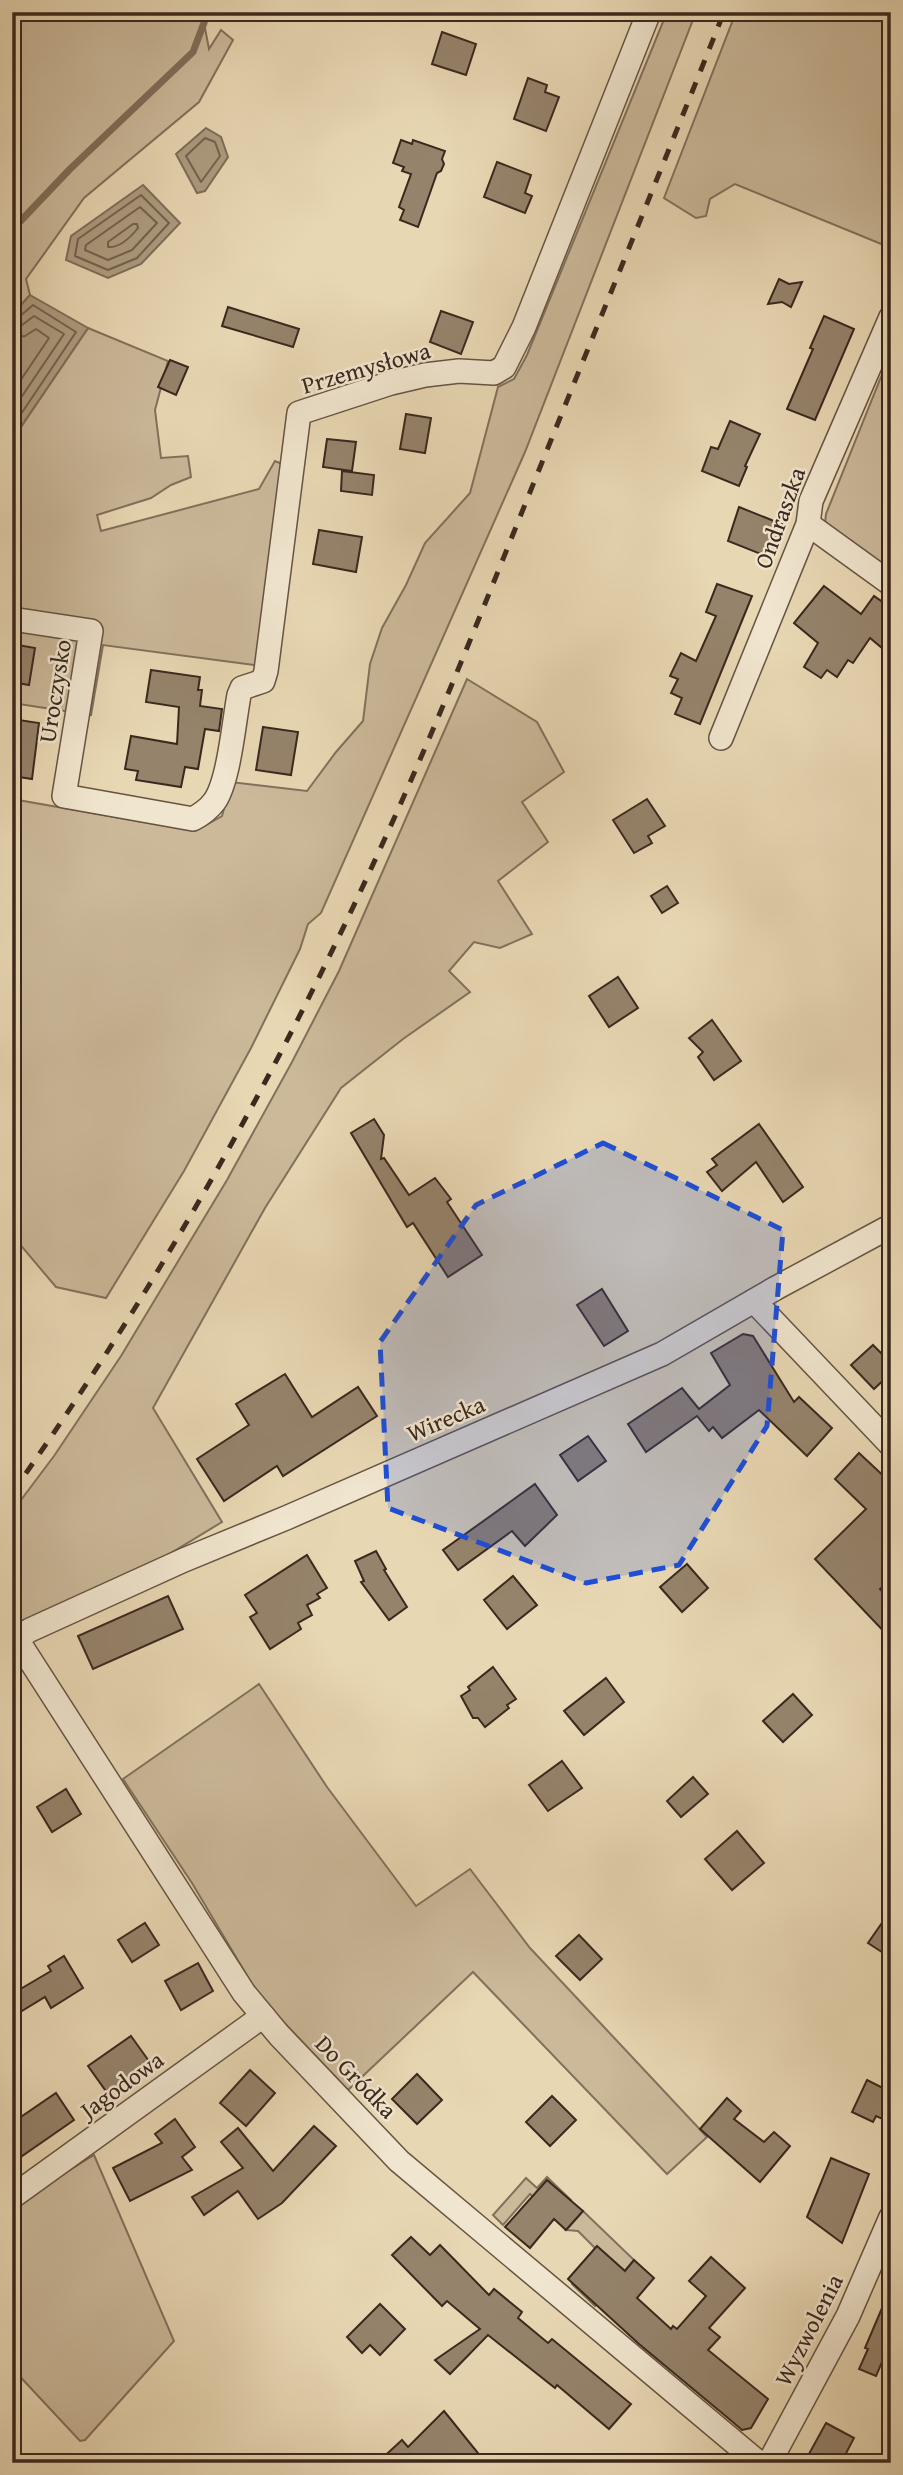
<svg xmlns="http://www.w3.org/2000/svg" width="903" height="2475" font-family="'Gentium Book Plus',serif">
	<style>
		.green { fill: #cbb99a; stroke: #83705c; stroke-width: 2 }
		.water { fill: #ad9c80; stroke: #7f6e59; stroke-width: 2 }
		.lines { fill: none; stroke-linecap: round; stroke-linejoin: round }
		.shore { stroke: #74624f; stroke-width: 2 }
		.stream { stroke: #7f6e59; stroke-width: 7 }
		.building { fill: #95836b; stroke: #3b281e; stroke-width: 2 }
		.minor-casing { stroke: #665443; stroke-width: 26 }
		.minor { stroke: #f0e5ce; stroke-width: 23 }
		.rail { stroke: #3b281e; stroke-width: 5; stroke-dasharray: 12 12; stroke-linecap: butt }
		.marked { fill: #1d4ed8; fill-opacity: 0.2; stroke: #1d4ed8; stroke-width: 5; stroke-dasharray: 14 9; stroke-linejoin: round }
		.labels { text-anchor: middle; stroke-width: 5; stroke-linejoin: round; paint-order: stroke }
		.street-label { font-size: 24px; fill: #3b281e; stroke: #f0e5ce }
	</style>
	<rect width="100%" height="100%" fill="#e8d7b3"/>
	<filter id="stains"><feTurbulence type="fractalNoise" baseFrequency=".00286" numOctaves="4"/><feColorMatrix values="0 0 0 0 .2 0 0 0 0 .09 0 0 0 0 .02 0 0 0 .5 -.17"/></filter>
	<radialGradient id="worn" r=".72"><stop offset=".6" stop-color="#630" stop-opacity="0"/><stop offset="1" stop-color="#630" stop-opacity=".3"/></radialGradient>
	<!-- green -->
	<g class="green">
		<path d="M 12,12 L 206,12 L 204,23 L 209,49 L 221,30 L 233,40 L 199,102 L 84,198 L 26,279 L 30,295 L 12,315 Z"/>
		<path d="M 667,12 L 696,12 L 525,452 L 321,913 L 308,924 L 300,949 L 251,1048 L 184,1171 L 106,1298 L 56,1287 L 12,1235 L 12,799 L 195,831 L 222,816 L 231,782 L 307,791 L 336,752 L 363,721 L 370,664 L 382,628 L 406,585 L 425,543 L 470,493 L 498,387 L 514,379 L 527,355 Z"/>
		<path d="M 736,12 L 891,12 L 891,248 L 735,184 L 710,199 L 706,216 L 696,218 L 664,198 Z"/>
		<path d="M 88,328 L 168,361 L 155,410 L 161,458 L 188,456 L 191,477 L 171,485 L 151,498 L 97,515 L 101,531 L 259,489 L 275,461 L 287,466 L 262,666 L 103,645 L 91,715 L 12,703 L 12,426 L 19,430 Z"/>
		<path d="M 891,352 L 891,571 L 825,523 L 826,514 Z"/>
		<path d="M 467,679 L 537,722 L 564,772 L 522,802 L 548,842 L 498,881 L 532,934 L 500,948 L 474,942 L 449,971 L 470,992 L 403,1039 L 341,1088 L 265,1208 L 153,1408 L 222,1522 L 161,1559 L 12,1629 L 12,1512 L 54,1456 L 121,1356 L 227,1180 L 292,1062 L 339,971 Z"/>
		<path d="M 259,1684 L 327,1787 L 416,1906 L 470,1869 L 530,1948 L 707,2137 L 667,2174 L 473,1972 L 348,2090 L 275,2013 L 252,1984 L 192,1883 L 123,1779 Z"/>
		<path d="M 94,2155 L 174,2341 L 85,2440 L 80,2441 L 12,2368 L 12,2208 L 41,2188 Z"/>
		<path d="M 547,2177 L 571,2200 L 562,2211 L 546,2208 L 530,2194 L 503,2225 L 493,2215 L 526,2178 L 537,2188 Z"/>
		<path d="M 583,2211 L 634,2260 L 595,2306 L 572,2284 L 599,2252 L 578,2231 L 566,2230 Z"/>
	</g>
	<!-- water -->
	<g class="water">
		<path d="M 206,128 L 221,137 L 228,157 L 205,191 L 197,193 L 176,154 Z"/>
		<path d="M 143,185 L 180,223 L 141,264 L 108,278 L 66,260 L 71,236 Z"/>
		<path d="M 30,295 L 88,328 L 18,431 L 12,426 L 12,315 Z"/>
	</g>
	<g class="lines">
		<!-- shore -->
		<g class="shore">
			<path d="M 205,138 L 215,142 L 220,156 L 201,182 L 186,156 Z"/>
			<path d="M 141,195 L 169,223 L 137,258 L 108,270 L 75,256 L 78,239 Z"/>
			<path d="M 140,207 L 157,223 L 132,250 L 108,260 L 85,250 L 86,245 Z"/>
			<path d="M 133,224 L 137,224 L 138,228 C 130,238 120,248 108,247 L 108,242 Z"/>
			<path d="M 12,319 L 19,317 L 33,305 L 76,332 L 17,420 L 12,421"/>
			<path d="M 12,327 L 22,325 L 34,316 L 64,334 L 12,411"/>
			<path d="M 12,338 L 25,336 L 36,329 L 49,338 L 12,393"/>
		</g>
		<!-- stream -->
		<path class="stream" d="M 12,230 L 70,169 L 193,52 L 204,23 L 206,12"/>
	</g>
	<!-- building -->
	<g class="building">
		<path d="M 442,32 L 476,44 L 466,75 L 432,64 Z"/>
		<path d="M 528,78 L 547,85 L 545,92 L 559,97 L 546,131 L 514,119 Z"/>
		<path d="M 401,140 L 412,144 L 413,140 L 445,151 L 442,159 L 444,164 L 441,171 L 437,173 L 418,227 L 400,220 L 404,210 L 399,207 L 411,174 L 402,171 L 404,167 L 393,163 Z"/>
		<path d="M 497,162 L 531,175 L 525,193 L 532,196 L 525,213 L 484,197 Z"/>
		<path d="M 779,279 L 789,284 L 802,282 L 791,307 L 782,302 L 768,304 Z"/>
		<path d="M 228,307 L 299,329 L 293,347 L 222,326 Z"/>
		<path d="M 441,311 L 473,322 L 461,354 L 430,342 Z"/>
		<path d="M 824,316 L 854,329 L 815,420 L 787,409 L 813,349 L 810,348 Z"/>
		<path d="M 170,360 L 188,367 L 176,395 L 158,387 Z"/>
		<path d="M 406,414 L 431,418 L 425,453 L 400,449 Z"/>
		<path d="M 730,421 L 760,434 L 745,466 L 747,467 L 739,486 L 702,471 L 711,447 L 718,449 Z"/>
		<path d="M 327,439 L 356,442 L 352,471 L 323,467 Z"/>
		<path d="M 342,471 L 374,475 L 372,495 L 341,491 Z"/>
		<path d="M 739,507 L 784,525 L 771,558 L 728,541 Z"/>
		<path d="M 319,530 L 362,537 L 356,572 L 313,564 Z"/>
		<path d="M 717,584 L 752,596 L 700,724 L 675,714 L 682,698 L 671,693 L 678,679 L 670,676 L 681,653 L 696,661 L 716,616 L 706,612 Z"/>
		<path d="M 824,586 L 861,614 L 874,596 L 891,608 L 891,637 L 882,648 L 870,638 L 853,663 L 848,660 L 837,677 L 827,670 L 821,678 L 804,667 L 818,643 L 794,623 Z"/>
		<path d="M 12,644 L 35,648 L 29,685 L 12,682 Z"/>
		<path d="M 151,670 L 200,677 L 198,690 L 202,690 L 200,706 L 222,709 L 219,731 L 205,729 L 198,769 L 185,767 L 181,787 L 136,780 L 138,771 L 125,769 L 131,736 L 177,744 L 179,707 L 146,702 Z"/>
		<path d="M 12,719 L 39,723 L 32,779 L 12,776 Z"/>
		<path d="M 263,727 L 298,732 L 291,775 L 256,770 Z"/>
		<path d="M 647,799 L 665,826 L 648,836 L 652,843 L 634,853 L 613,820 Z"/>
		<path d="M 667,886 L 678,903 L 662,913 L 651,896 Z"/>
		<path d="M 618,977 L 638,1008 L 609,1027 L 589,996 Z"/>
		<path d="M 712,1020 L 741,1061 L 714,1080 L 698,1057 L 703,1052 L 689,1038 Z"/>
		<path d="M 374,1119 L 384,1135 L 381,1159 L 384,1158 L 409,1195 L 435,1178 L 451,1199 L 447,1202 L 482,1255 L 448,1277 L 413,1223 L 407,1227 L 351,1133 Z"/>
		<path d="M 759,1124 L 803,1187 L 783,1202 L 756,1162 L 722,1191 L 707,1172 L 717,1165 L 712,1159 Z"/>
		<path d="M 602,1289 L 628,1331 L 604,1346 L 577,1305 Z"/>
		<path d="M 743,1334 L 753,1336 L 794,1402 L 799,1397 L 832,1428 L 807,1456 L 759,1410 L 722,1438 L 713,1427 L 709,1431 L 697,1416 L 646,1452 L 628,1424 L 682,1388 L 699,1409 L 730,1385 L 711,1353 Z"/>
		<path d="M 873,1345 L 891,1363 L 891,1373 L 874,1389 L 851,1365 Z"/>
		<path d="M 285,1374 L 312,1417 L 358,1387 L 377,1416 L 283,1476 L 277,1466 L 224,1501 L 197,1459 L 249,1425 L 236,1404 Z"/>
		<path d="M 588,1436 L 606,1461 L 578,1481 L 560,1455 Z"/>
		<path d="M 859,1453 L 891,1483 L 891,1579 L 880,1589 L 891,1601 L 891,1639 L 815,1559 L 866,1509 L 835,1479 Z"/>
		<path d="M 535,1484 L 557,1515 L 525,1546 L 512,1531 L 458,1570 L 443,1550 Z"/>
		<path d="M 376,1551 L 386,1569 L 384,1570 L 407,1607 L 389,1620 L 361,1582 L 364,1581 L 355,1561 Z"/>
		<path d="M 307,1555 L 327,1588 L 317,1594 L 320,1598 L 307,1605 L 312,1615 L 298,1623 L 301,1629 L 270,1649 L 250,1617 L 257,1613 L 245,1595 Z"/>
		<path d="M 687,1564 L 708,1588 L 682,1612 L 660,1587 Z"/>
		<path d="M 513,1576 L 537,1605 L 507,1629 L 484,1600 Z"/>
		<path d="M 168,1596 L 183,1629 L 93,1669 L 78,1636 Z"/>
		<path d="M 493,1667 L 516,1699 L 507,1705 L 509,1708 L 485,1727 L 478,1718 L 473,1718 L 461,1696 L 470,1690 L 468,1687 Z"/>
		<path d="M 606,1678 L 624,1702 L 584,1735 L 564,1711 Z"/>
		<path d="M 793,1694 L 812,1715 L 783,1742 L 763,1721 Z"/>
		<path d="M 562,1761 L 582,1788 L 548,1811 L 529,1785 Z"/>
		<path d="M 693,1777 L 708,1794 L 681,1817 L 667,1801 Z"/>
		<path d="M 66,1789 L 81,1814 L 52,1832 L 37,1807 Z"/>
		<path d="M 737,1831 L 764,1863 L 732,1890 L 705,1859 Z"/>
		<path d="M 891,1910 L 891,1958 L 868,1943 Z"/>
		<path d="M 145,1923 L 159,1945 L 132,1962 L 118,1940 Z"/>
		<path d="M 579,1935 L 602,1959 L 580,1980 L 556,1956 Z"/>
		<path d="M 64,1956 L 83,1988 L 51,2008 L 45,1997 L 12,2017 L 12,1994 L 51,1971 L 48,1966 Z"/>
		<path d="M 198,1963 L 213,1991 L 181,2010 L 165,1981 Z"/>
		<path d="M 131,2036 L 151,2064 L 108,2094 L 88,2066 Z"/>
		<path d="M 250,2070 L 275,2093 L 246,2126 L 220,2103 Z"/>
		<path d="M 417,2074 L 442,2100 L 417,2124 L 392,2099 Z"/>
		<path d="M 867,2080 L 891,2092 L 891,2107 L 885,2120 L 876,2116 L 873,2122 L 852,2112 Z"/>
		<path d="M 56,2093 L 74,2120 L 12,2163 L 12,2123 Z"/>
		<path d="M 552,2096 L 576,2120 L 550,2146 L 526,2122 Z"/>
		<path d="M 727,2098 L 741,2111 L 734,2119 L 764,2142 L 774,2132 L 790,2146 L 760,2182 L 700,2129 Z"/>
		<path d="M 175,2119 L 195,2147 L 182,2157 L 192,2170 L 130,2201 L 113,2168 L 162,2143 L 155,2134 Z"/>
		<path d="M 314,2126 L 336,2146 L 282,2203 L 258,2219 L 238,2191 L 204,2215 L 192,2197 L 243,2168 L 221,2142 L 238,2128 L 273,2171 Z"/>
		<path d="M 831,2158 L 869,2174 L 842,2243 L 807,2217 Z"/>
		<path d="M 547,2180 L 583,2211 L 566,2230 L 554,2219 L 530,2248 L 505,2227 Z"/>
		<path d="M 411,2237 L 430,2255 L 440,2245 L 489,2295 L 494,2289 L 522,2312 L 518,2318 L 548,2343 L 552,2339 L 631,2404 L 609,2429 L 557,2385 L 555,2388 L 488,2335 L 450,2374 L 435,2360 L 480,2329 L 447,2301 L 442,2306 L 392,2255 Z"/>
		<path d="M 597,2246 L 625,2271 L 634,2260 L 654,2278 L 637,2298 L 671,2329 L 673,2326 L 677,2329 L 706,2296 L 689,2281 L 711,2257 L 745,2288 L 709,2328 L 720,2337 L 708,2350 L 768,2399 L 751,2428 L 742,2430 L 728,2418 L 639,2344 L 568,2279 Z"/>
		<path d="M 891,2287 L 891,2357 L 885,2355 L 876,2376 L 859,2369 L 868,2349 L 865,2348 Z"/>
		<path d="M 380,2304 L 405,2329 L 380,2355 L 370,2345 L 362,2353 L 347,2337 Z"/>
		<path d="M 444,2411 L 486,2463 L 377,2463 L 402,2440 L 408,2447 Z"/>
		<path d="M 826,2423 L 854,2438 L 841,2463 L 804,2463 Z"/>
	</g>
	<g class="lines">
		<defs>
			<g id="minor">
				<path d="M 808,524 L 891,584"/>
				<path d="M 12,619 L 91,631 L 64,796 L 193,819 C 202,814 208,810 214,802 C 229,782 234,721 239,695 L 242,688 L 263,681 L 266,671 L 299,413 L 391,383 L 425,375 L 459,371 L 494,373 L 504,367 L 524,327 L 649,12"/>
				<path d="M 721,738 L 808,524 L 811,501 L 891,317"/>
				<path d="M 754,1301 L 891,1445"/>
				<path d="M 16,1638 L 244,1993 L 279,2035 L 399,2161 L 759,2463"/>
				<path d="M 12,1641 L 30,1630 L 184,1560 L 286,1518 L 662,1354 L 776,1288 L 891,1226"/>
				<path d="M 12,2197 L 263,2016"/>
				<path d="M 769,2463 L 848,2316 L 891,2217"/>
			</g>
		</defs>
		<!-- minor casing -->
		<use href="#minor" class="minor-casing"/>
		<!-- minor -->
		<use href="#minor" class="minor"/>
		<!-- rail -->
		<path class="rail" d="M 12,1493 C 156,1290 278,1073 381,847 C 441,717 493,583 547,450 C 606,304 666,158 724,12"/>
	</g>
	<!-- marked area -->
	<path class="marked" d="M 603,1143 L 783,1230 L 767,1426 L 679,1565 L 586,1583 L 388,1508 L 380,1342 L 476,1205 Z"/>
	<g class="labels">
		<!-- street labels -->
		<g class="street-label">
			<text transform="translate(366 368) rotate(-16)" y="8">Przemysłowa</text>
			<text transform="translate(780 518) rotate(-70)" y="8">Ondraszka</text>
			<text transform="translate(55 691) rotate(-81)" y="8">Uroczysko</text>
			<text transform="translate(446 1419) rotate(-23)" y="8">Wirecka</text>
			<text transform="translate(356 2077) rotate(46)" y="8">Do Gródka</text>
			<text transform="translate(122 2085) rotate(-36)" y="8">Jagodowa</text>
			<text transform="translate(809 2330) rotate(-63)" y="8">Wyzwolenia</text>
		</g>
	</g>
	<!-- margin -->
	<rect width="903" height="2475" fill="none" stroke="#e8d7b3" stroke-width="42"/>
	<rect x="14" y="14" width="875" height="2447" fill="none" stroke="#3b281e" stroke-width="3.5"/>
	<rect x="21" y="21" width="861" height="2433" fill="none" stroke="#3b281e" stroke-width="2"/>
	<rect width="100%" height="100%" filter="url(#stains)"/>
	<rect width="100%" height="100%" fill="url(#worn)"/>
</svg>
